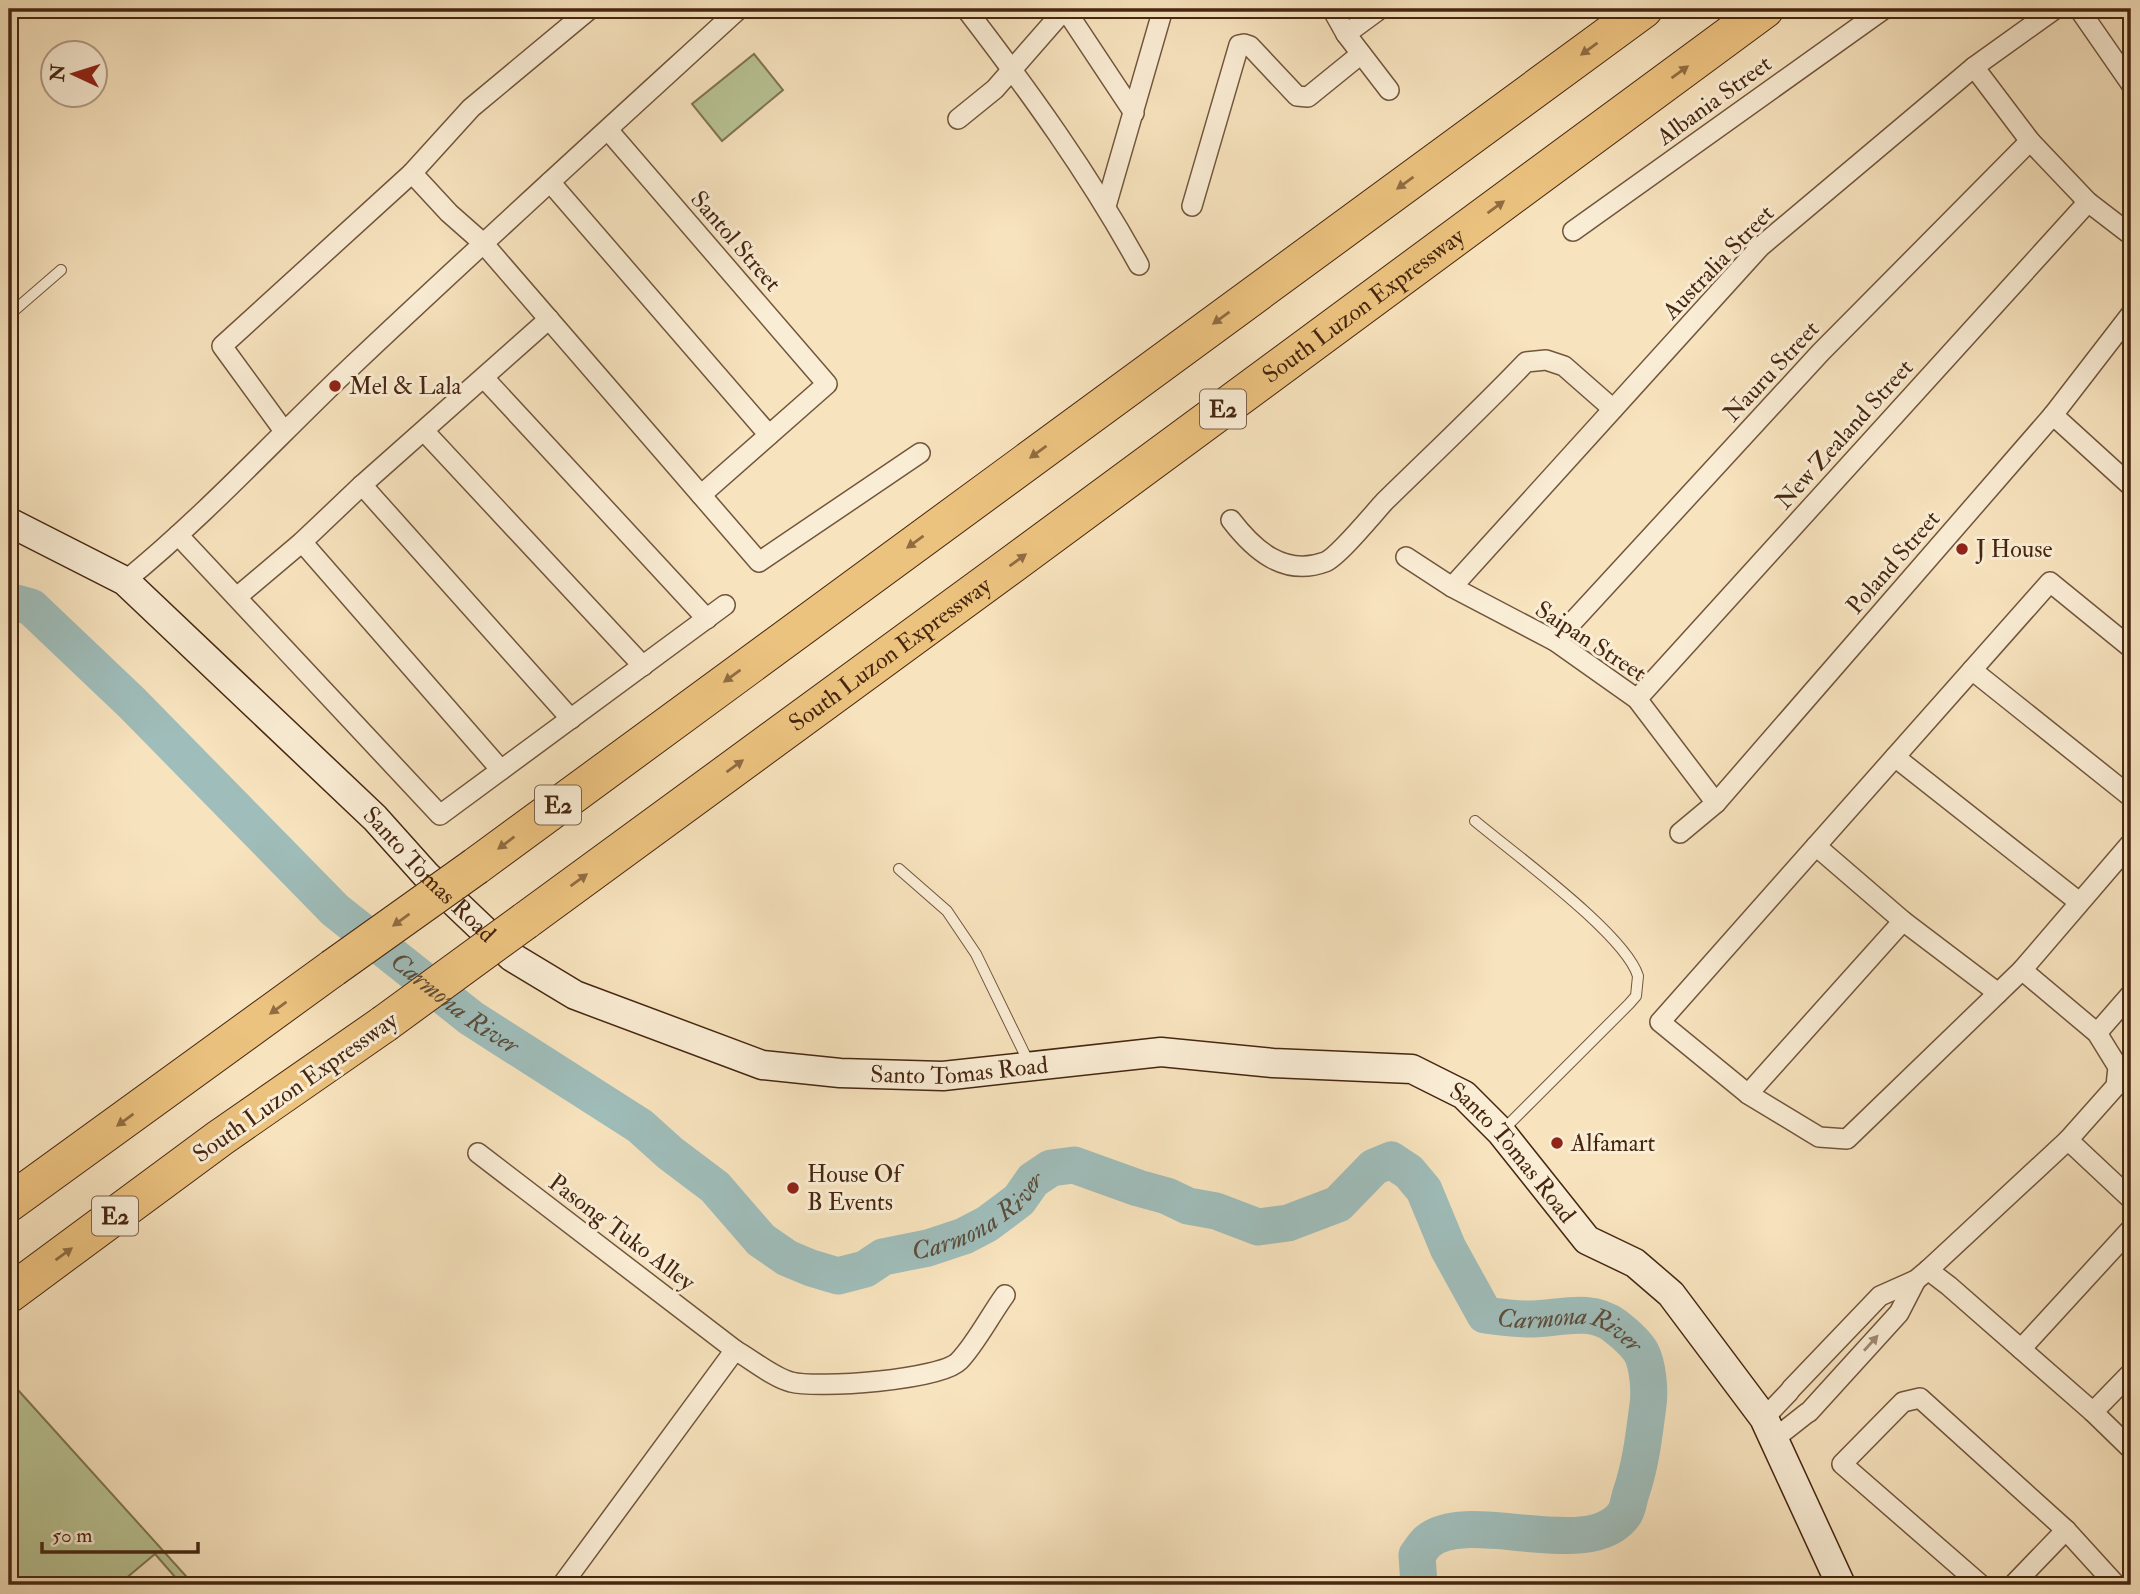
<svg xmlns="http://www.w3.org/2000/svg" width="2140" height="1594" font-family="'IM FELL Double Pica',serif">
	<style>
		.green { fill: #b9c494; stroke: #807552; stroke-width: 2 }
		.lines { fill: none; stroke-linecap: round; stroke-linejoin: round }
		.river { stroke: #9fbdba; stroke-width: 37 }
		.lane-casing { stroke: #72553c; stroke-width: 12 }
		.street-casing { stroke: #72553c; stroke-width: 22 }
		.secondary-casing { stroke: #462610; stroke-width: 31 }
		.highway-casing { stroke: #462610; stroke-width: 39 }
		.lane { stroke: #faedd5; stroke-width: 10 }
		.street { stroke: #faedd5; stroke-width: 19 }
		.secondary { stroke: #faedd5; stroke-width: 28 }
		.highway { stroke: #ecc27f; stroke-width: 37 }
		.highway-bridge-casing { stroke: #462610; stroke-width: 39; stroke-linecap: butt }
		.highway-bridge { stroke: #ecc27f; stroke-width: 37 }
		.oneway { fill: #916c42 }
		.oneway2 { fill: #a08a72 }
		.poi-dot { fill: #8f2418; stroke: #faedd5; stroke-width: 2.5 }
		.labels { text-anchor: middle; stroke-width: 6; stroke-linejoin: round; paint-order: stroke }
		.shield { fill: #faedd5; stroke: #7c624b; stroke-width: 2 }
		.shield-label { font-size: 23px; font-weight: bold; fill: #462610 }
		.street-label { font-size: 24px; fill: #462610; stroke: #faedd5 }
		.poi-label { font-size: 24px; fill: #462610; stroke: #faedd5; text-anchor: start }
		.water-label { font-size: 26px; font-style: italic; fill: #5c4c3a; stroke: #faedd5 }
	</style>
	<rect width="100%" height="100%" fill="#f7e3be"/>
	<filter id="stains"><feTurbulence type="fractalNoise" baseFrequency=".00286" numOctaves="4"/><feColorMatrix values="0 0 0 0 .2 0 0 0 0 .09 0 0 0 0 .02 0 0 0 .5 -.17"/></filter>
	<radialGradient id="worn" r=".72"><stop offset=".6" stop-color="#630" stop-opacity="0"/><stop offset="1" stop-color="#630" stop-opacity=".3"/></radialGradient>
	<!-- green -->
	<g class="green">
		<path d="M 754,54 L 783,90 L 722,141 L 692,104 Z"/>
		<path d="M 9,1380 L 194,1585 L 182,1585 L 155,1554 L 118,1585 L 9,1585 Z"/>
	</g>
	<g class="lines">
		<!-- river -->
		<path class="river" id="s1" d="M 9,601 L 31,607 L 132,703 L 335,910 L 471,1018 L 640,1126 L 670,1153 L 715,1187 L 761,1240 L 787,1258 L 811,1268 L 838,1276 L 865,1269 L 883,1257 L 928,1248 L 964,1236 L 987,1224 L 1019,1200 L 1033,1180 L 1051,1168 L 1074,1165 L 1138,1188 L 1167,1196 L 1188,1206 L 1216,1211 L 1258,1227 L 1288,1223 L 1338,1204 L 1374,1167 L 1391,1160 L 1409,1172 L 1424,1190 L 1448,1248 L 1485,1315 C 1499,1317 1513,1319 1527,1319 C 1556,1320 1589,1306 1615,1326 C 1624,1333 1635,1342 1641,1352 C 1648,1365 1650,1391 1648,1405 C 1644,1435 1641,1464 1631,1493 C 1629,1499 1628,1508 1625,1513 C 1591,1565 1467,1506 1427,1542 C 1423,1546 1420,1551 1417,1555 L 1419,1585"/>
		<defs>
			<g id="lane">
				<path d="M 9,315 L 61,270"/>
				<path d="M 1475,821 C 1513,853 1625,934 1638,976 L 1636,996 L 1629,1004 L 1504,1129"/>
				<path d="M 899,869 L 947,911 L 976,954 L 1029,1063"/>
			</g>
			<g id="street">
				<path d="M 590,9 L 471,108 L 412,173 L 449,213 L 483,243 L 759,562 L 920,453"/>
				<path d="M 966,9 C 1029,91 1089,174 1139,265"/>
				<path d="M 1065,9 L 1134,113"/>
				<path d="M 1332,9 L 1346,34 L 1389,90"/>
				<path d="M 2079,9 L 2131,84"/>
				<path d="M 1346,34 L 1380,9"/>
				<path d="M 1974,67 L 2030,141 L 2088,202 L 2131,235"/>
				<path d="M 958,119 L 995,89 L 1065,9"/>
				<path d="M 608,130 L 827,384 L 701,495"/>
				<path d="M 550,182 L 769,435"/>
				<path d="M 1106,206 L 1163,9"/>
				<path d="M 1192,206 L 1239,45 L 1244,44 L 1250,46 L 1297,96 L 1308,97 L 1361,54"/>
				<path d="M 1573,231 L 1884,9"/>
				<path d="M 484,378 L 707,619"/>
				<path d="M 2053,415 L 2131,486"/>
				<path d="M 284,431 L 222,346 L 412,173"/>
				<path d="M 424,431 L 643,666"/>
				<path d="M 362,485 L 571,719"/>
				<path d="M 1231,520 C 1254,550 1284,577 1325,562 C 1338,557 1373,514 1385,501 C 1432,455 1480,410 1526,362 L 1546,360 L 1564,366 L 1613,409"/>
				<path d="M 178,535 L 440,815 L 725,605"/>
				<path d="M 302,542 L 501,770"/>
				<path d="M 1406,557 L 1452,587 L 1555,641 L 1637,699 L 1716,803"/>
				<path d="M 125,581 C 206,515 277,437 353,365 C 480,245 610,127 739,9"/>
				<path d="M 1452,587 L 1760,247 L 1974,67 L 2055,9"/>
				<path d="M 237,597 L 302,542 L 362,485 L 549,319"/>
				<path d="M 1555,641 L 1821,352 L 2030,141"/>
				<path d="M 2131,648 L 2050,582 L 1660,1022 L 1748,1094 L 1819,1137 L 1847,1139 L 2022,970 L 2131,843"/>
				<path d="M 1972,670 L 2131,797"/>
				<path d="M 1637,699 L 2088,202"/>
				<path d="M 1895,757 L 2079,902"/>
				<path d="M 1680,833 L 1716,803 L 2053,415 L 2131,314"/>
				<path d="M 1816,846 L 1903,921 L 1998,993"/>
				<path d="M 2097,1033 L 2131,994"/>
				<path d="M 1748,1094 L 1903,921"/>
				<path d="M 2068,1140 L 2131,1199"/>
				<path d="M 478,1153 L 735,1350 L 562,1585"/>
				<path d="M 1928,1270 L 1949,1286 L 2093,1412 L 2131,1449"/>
				<path d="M 2021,1349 L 2131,1229"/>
				<path d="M 735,1350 C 751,1359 774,1378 791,1382 C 817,1389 941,1380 959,1361 C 975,1345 991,1314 1005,1295"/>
				<path d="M 1791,1389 L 1880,1296 L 1916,1280 L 1928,1270 L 2068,1140 L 2116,1086 L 2118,1067 L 2097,1033 L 2022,970"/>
				<path d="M 1809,1412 L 1899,1313 L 1916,1280"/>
				<path d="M 2093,1412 L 2131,1373"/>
				<path d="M 1764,1418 L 1789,1392"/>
				<path d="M 1774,1439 L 1807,1413"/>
				<path d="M 1981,1585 L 1842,1464 L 1903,1402 L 1920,1398 L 2066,1530 L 2116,1585"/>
				<path d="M 2013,1585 L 2066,1530"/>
			</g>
			<g id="secondary">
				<path id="s2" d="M 9,522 L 125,581 L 375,818 L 427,876 L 512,957 L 575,995 L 762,1065 L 840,1073 L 943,1076 L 1161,1052 L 1273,1063 L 1412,1069 L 1464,1095 L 1501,1132 L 1587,1240 L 1635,1263 L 1671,1294 L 1764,1418 L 1841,1585"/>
			</g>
			<g id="highway">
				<path d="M 476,866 L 1644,9"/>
				<path id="s3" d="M 525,921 L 1014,563 L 1765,9"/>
				<path d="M 9,1203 L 333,968"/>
				<path d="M 9,1294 L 220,1138 L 384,1024"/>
			</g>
		</defs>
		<!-- lane casing -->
		<use href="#lane" class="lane-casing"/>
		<!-- street casing -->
		<use href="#street" class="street-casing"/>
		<!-- secondary casing -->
		<use href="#secondary" class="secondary-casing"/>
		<!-- highway casing -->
		<use href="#highway" class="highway-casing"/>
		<!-- lane -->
		<use href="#lane" class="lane"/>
		<!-- street -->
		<use href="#street" class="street"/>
		<!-- secondary -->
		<use href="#secondary" class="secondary"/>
		<!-- highway -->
		<use href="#highway" class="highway"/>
		<defs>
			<g id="highway-bridge">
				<path d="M 333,968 L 476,866"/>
				<path d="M 384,1024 L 525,921"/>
			</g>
		</defs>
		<!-- highway-bridge casing -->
		<use href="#highway-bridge" class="highway-bridge-casing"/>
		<!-- highway-bridge -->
		<use href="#highway-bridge" class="highway-bridge"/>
	</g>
	<!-- one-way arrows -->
	<defs><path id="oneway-solid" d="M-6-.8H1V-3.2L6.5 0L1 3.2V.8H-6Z" transform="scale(1.75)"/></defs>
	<g class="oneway">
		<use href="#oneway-solid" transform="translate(1589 49) rotate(144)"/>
		<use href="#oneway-solid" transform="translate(1680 72) rotate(-36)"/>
		<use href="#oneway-solid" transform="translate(1405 183) rotate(144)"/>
		<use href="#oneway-solid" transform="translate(1496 207) rotate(-36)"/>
		<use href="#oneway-solid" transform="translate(1221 318) rotate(144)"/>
		<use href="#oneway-solid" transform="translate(1038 452) rotate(144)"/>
		<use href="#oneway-solid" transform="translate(915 542) rotate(144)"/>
		<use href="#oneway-solid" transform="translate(1018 560) rotate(-36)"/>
		<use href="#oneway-solid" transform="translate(732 676) rotate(144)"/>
		<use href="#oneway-solid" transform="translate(735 766) rotate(-36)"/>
		<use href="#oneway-solid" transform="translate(506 843) rotate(143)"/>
		<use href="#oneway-solid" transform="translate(579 880) rotate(-36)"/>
		<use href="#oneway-solid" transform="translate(401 920) rotate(144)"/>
		<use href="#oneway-solid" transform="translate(278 1008) rotate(144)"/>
		<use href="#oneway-solid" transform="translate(125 1120) rotate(144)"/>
		<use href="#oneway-solid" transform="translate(64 1254) rotate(-36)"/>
	</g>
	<use class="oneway2" href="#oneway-solid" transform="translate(1871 1343) rotate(-48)"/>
	<!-- markers -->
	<g class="poi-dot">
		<circle cx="335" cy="386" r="7"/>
		<circle cx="1962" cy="549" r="7"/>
		<circle cx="1557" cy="1143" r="7"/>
		<circle cx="793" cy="1188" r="7"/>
	</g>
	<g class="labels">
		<!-- shield labels -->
		<g class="shield">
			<rect x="1200" y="389.5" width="46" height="39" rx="5"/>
			<rect x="535" y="785.5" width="46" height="39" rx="5"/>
			<rect x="92" y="1196.5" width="46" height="39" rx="5"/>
		</g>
		<g class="shield-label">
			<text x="1223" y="417">E2</text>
			<text x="558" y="813">E2</text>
			<text x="115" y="1224">E2</text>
		</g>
		<!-- street labels -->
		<g class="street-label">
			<text transform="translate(1714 100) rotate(-36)" y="8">Albania Street</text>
			<text transform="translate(736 241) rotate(49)" y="8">Santol Street</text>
			<text transform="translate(1718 262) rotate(-46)" y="8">Australia Street</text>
			<text dy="8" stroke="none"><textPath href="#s3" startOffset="1040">South Luzon Expressway</textPath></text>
			<text transform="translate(1771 371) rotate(-47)" y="8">Nauru Street</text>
			<text transform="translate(1844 434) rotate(-48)" y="8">New Zealand Street</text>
			<text transform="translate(1893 562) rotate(-49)" y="8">Poland Street</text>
			<text transform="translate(1591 641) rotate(33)" y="8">Saipan Street</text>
			<text dy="8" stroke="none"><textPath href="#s3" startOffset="452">South Luzon Expressway</textPath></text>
			<text dy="8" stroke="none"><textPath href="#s2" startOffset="553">Santo Tomas Road</textPath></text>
			<text dy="8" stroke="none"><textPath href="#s2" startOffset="1141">Santo Tomas Road</textPath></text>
			<text transform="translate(295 1087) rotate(-35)" y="8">South Luzon Expressway</text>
			<text dy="8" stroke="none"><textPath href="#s2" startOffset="1729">Santo Tomas Road</textPath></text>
			<text transform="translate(622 1232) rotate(37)" y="8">Pasong Tuko Alley</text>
		</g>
		<!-- poi labels -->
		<g class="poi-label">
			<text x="349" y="394">Mel &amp; Lala</text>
			<text x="1976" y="557">J House</text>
			<text x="1571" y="1151">Alfamart</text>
			<text x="807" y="1182">House Of<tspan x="807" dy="28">B Events</tspan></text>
		</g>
		<!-- water labels -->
		<g class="water-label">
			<text dy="9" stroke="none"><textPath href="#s1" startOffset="604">Carmona River</textPath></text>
			<text dy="9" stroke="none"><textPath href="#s1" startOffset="1234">Carmona River</textPath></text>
			<text dy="9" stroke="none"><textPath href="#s1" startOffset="1969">Carmona River</textPath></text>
		</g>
	</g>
	<!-- margin -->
	<rect width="2140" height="1594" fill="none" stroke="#f7e3be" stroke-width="35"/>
	<rect x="10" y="10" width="2119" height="1573" fill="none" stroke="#462610" stroke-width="3.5"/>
	<rect x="18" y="18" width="2105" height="1559" fill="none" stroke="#462610" stroke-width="2"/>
	<!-- north arrow -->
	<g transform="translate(74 74) rotate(274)"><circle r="33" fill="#faedd5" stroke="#b29d86" stroke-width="2"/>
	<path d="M0-5L12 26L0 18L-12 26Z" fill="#8f2418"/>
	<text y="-10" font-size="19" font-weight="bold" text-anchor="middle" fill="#462610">N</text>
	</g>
	<!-- scale -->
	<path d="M42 1542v10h156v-10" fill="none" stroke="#462610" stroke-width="3.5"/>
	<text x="52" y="1542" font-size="21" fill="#462610" stroke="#faedd5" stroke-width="5" paint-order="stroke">50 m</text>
	<rect width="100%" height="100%" filter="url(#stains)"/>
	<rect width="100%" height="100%" fill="url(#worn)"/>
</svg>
